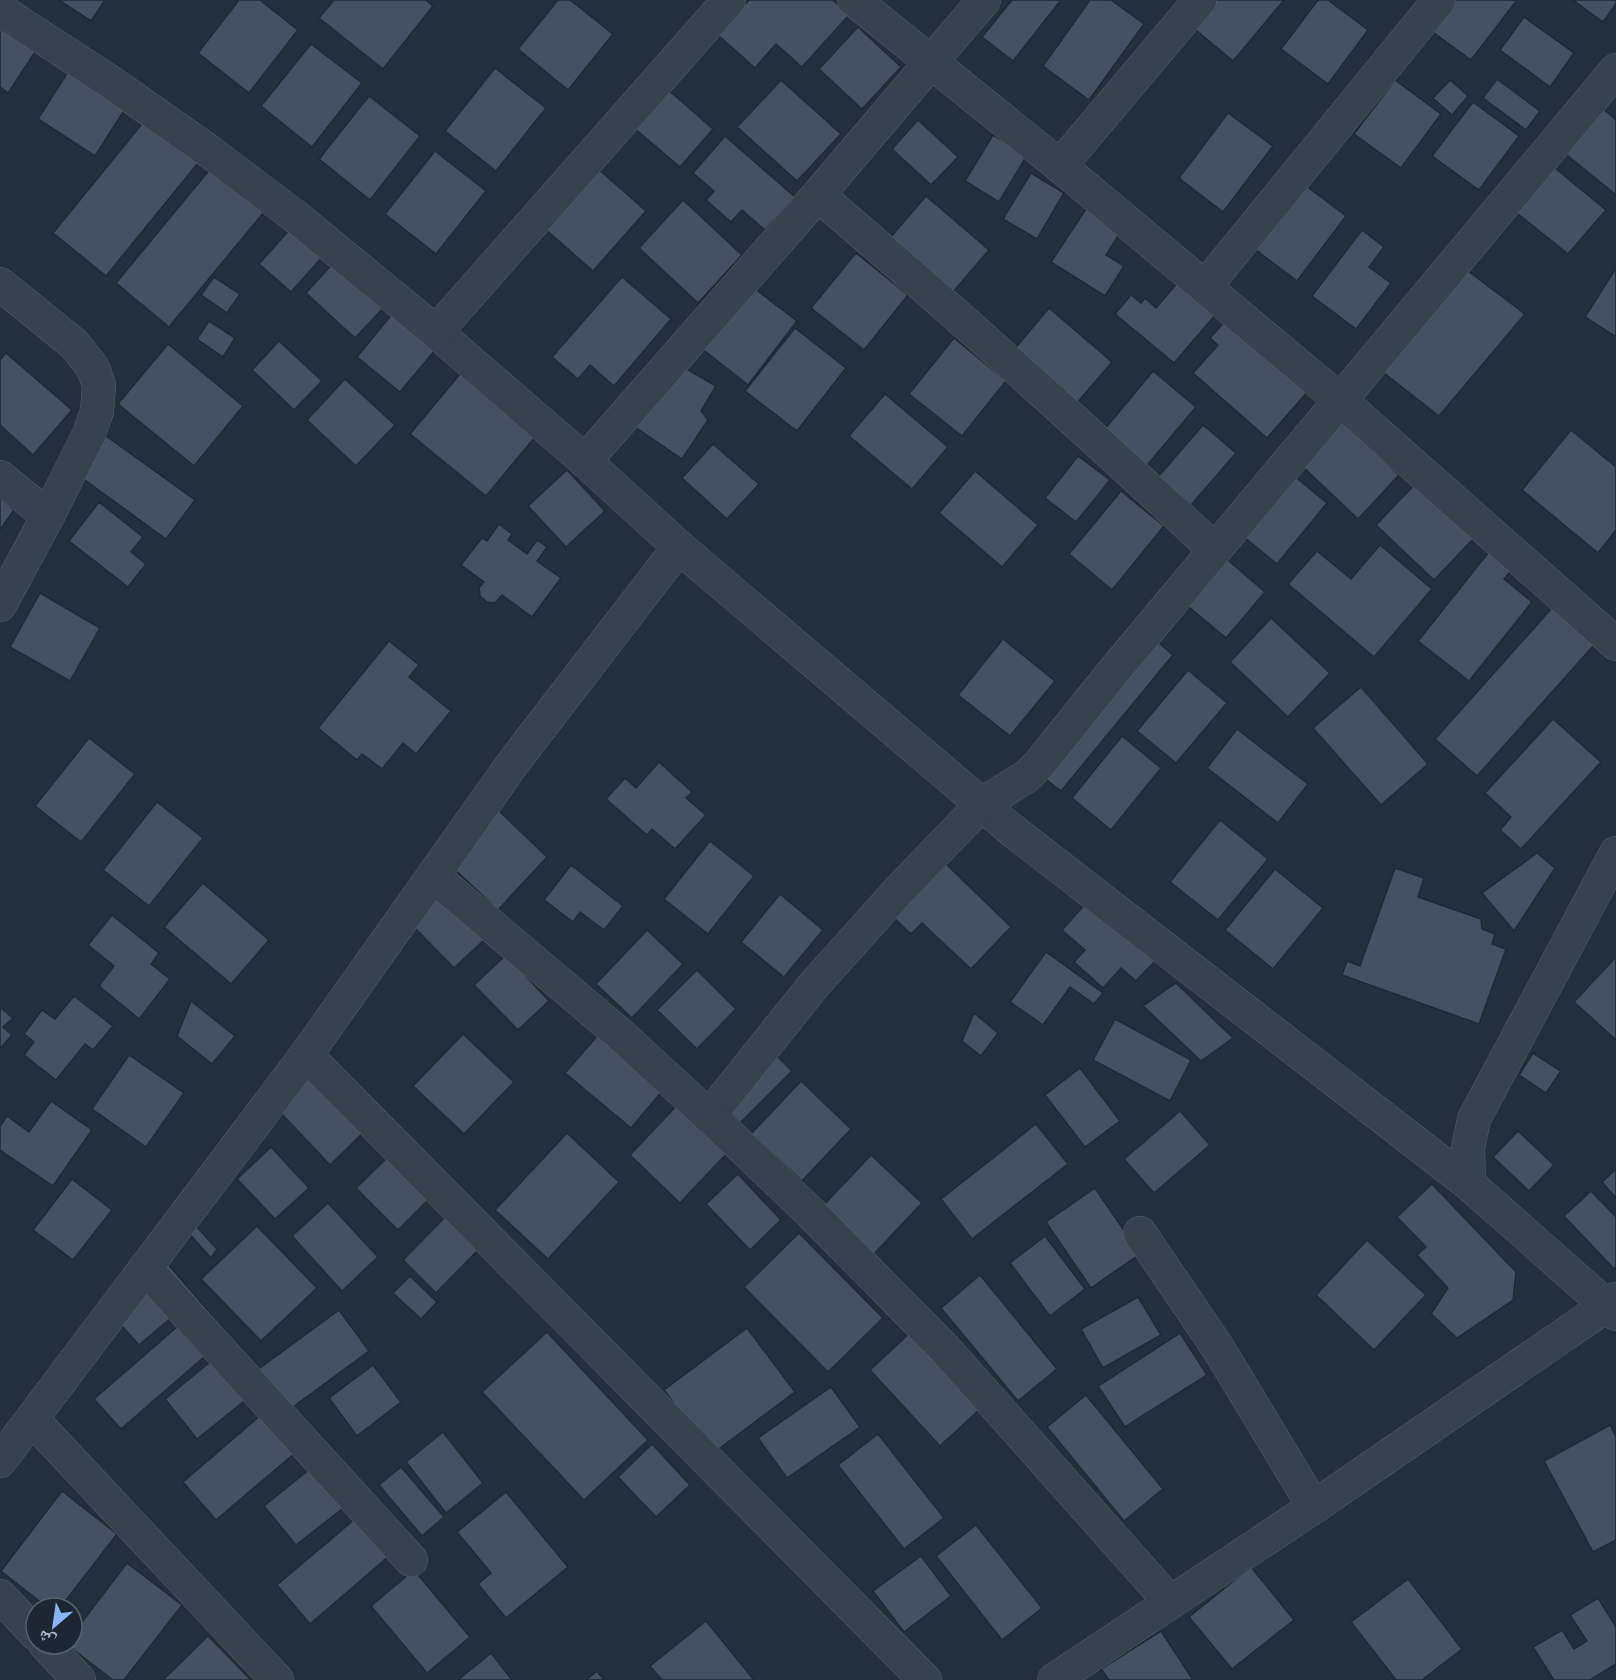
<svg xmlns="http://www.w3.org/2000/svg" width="1616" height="1680" font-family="'Source Sans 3','Noto Naskh Arabic',sans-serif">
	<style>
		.building { fill: #455162; stroke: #1f2835; stroke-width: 1.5 }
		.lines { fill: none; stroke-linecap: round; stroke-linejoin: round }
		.minor-casing { stroke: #565f6c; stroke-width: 34 }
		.minor { stroke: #38414e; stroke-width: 33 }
	</style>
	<rect width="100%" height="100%" fill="#242f3e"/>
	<!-- building -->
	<g class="building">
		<path d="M 59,0 L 105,0 L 91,21 Z"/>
		<path d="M 239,0 L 260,0 L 298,30 L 249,93 L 198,53 Z"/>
		<path d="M 334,0 L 426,0 L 433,6 L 383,69 L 319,18 Z"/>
		<path d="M 558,0 L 570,0 L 613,34 L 568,90 L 518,49 Z"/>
		<path d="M 749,0 L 833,0 L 849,15 L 802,67 L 776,44 L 755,68 L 718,35 Z"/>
		<path d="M 1012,0 L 1061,0 L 1013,61 L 982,37 Z"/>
		<path d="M 1090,0 L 1111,0 L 1144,24 L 1089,100 L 1043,66 Z"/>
		<path d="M 1211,0 L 1284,0 L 1233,61 L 1190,25 Z"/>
		<path d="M 1318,0 L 1328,0 L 1368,30 L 1328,84 L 1281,49 Z"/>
		<path d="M 1447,0 L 1517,0 L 1471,60 L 1426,27 Z"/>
		<path d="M 1573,0 L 1616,0 L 1616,4 L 1603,22 Z"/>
		<path d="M 1524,17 L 1574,53 L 1550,87 L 1500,50 Z"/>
		<path d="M 0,21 L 39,46 L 8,93 L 0,87 Z"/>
		<path d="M 858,27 L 901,67 L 862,109 L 819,69 Z"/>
		<path d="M 311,44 L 362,83 L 312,147 L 261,106 Z"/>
		<path d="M 495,68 L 546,108 L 496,171 L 445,131 Z"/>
		<path d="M 68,72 L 125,109 L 95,156 L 38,119 Z"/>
		<path d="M 1497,79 L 1540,111 L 1526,130 L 1483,98 Z"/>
		<path d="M 781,80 L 841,134 L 797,181 L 737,127 Z"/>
		<path d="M 1395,80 L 1441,114 L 1401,168 L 1354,134 Z"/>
		<path d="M 1450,80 L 1468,96 L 1452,115 L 1433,98 Z"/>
		<path d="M 666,88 L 713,129 L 680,167 L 633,127 Z"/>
		<path d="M 369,96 L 420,136 L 370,200 L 319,159 Z"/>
		<path d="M 1473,102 L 1519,136 L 1479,190 L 1432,156 Z"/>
		<path d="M 1599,105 L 1616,120 L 1616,195 L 1562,151 Z"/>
		<path d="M 1228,113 L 1273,146 L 1223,212 L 1179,178 Z"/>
		<path d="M 146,119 L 198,163 L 106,276 L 53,233 Z"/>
		<path d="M 918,120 L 958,157 L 931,185 L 892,149 Z"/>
		<path d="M 993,135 L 1027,155 L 999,202 L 965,181 Z"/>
		<path d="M 725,136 L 795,197 L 765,230 L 742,210 L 731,222 L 706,200 L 714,191 L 693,173 Z"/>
		<path d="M 435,151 L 486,191 L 436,254 L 385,214 Z"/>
		<path d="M 1550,164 L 1606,210 L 1568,254 L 1513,210 Z"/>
		<path d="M 211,168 L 264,212 L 169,327 L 116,283 Z"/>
		<path d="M 597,168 L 646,211 L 593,271 L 544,228 Z"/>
		<path d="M 1031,173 L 1064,193 L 1037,239 L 1003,219 Z"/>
		<path d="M 1301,182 L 1346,216 L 1297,281 L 1252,247 Z"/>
		<path d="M 926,196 L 989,250 L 953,292 L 890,238 Z"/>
		<path d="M 683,200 L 742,255 L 698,303 L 639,248 Z"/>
		<path d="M 1086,209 L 1121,231 L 1106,255 L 1124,266 L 1105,296 L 1051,262 Z"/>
		<path d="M 292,227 L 324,255 L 291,292 L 259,264 Z"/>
		<path d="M 1362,230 L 1384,247 L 1369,267 L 1391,283 L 1356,329 L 1312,296 Z"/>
		<path d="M 856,253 L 908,295 L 864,350 L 811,308 Z"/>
		<path d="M 336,260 L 385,306 L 355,338 L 306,293 Z"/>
		<path d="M 1464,268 L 1525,314 L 1439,416 L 1379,369 Z"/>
		<path d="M 1616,268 L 1616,337 L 1585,317 Z"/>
		<path d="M 214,277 L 240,294 L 227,313 L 201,295 Z"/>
		<path d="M 622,277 L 671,319 L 614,386 L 590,365 L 578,379 L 552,357 Z"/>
		<path d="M 1179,281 L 1217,313 L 1174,363 L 1115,314 L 1131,295 L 1141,303 L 1145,298 L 1156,308 Z"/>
		<path d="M 746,282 L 797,321 L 748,385 L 696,344 Z"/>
		<path d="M 1049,308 L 1112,362 L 1076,404 L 1013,351 Z"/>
		<path d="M 393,313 L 436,349 L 400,392 L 357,357 Z"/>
		<path d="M 1228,318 L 1310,389 L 1267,438 L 1193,373 L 1218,345 L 1210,338 Z"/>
		<path d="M 209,321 L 235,338 L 223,357 L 197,339 Z"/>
		<path d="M 795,328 L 846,368 L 797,431 L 745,391 Z"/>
		<path d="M 954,338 L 1006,381 L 962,436 L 909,394 Z"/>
		<path d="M 279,341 L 322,381 L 294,410 L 252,370 Z"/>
		<path d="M 168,344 L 243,406 L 194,466 L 118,404 Z"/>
		<path d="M 6,353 L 72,410 L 33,455 L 0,425 L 0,360 Z"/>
		<path d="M 678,364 L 716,386 L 701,411 L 708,420 L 682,459 L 629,423 Z"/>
		<path d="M 1153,371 L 1196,407 L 1143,470 L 1100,435 Z"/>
		<path d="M 460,374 L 535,437 L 486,496 L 410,434 Z"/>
		<path d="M 345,379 L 395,425 L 356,466 L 307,420 Z"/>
		<path d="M 885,394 L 948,447 L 912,489 L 849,436 Z"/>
		<path d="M 1341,420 L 1399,475 L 1358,519 L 1300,464 Z"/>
		<path d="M 1203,425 L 1236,453 L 1191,505 L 1158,477 Z"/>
		<path d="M 1571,430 L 1616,467 L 1616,530 L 1598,553 L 1522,490 Z"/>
		<path d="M 106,436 L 195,500 L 166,539 L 78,475 Z"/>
		<path d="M 713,444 L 759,484 L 727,519 L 682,478 Z"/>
		<path d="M 1078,456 L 1110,480 L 1076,522 L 1045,498 Z"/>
		<path d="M 567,470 L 605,511 L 566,547 L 528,506 Z"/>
		<path d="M 975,471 L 1038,525 L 1002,567 L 939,513 Z"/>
		<path d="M 1288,471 L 1327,503 L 1277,564 L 1238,532 Z"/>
		<path d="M 1418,481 L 1476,536 L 1434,580 L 1376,525 Z"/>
		<path d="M 1121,491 L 1164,526 L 1112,590 L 1069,554 Z"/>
		<path d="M 0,498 L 14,510 L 0,530 Z"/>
		<path d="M 99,502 L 143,537 L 131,552 L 146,564 L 128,587 L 69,541 Z"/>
		<path d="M 499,524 L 512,534 L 508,540 L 527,554 L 537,540 L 547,547 L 537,561 L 561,578 L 532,617 L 502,595 L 495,603 L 487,602 L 480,596 L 479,588 L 484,582 L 461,565 L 482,538 L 487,541 Z"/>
		<path d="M 1380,545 L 1432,589 L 1374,657 L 1288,584 L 1317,551 L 1351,579 Z"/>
		<path d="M 1492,548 L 1515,566 L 1504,579 L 1532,602 L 1469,681 L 1418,641 Z"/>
		<path d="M 1222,555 L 1265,592 L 1226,638 L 1183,602 Z"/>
		<path d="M 40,593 L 100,628 L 70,681 L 10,647 Z"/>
		<path d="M 1552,608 L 1594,645 L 1477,776 L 1435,739 Z"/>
		<path d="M 1271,618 L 1330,673 L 1288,717 L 1230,662 Z"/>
		<path d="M 1152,637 L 1173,655 L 1061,791 L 1038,773 Z"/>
		<path d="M 1003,639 L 1055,681 L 1010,736 L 958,695 Z"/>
		<path d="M 389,641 L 419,665 L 409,677 L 451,711 L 416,754 L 403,743 L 382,769 L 362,754 L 357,760 L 318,728 Z"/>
		<path d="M 1188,670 L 1227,703 L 1176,763 L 1137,731 Z"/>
		<path d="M 1361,687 L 1428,764 L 1381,805 L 1313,728 Z"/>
		<path d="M 1553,719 L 1601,762 L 1521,849 L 1500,830 L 1511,817 L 1485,793 Z"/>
		<path d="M 1237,729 L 1308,784 L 1278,823 L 1207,768 Z"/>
		<path d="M 1122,736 L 1161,768 L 1111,830 L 1072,798 Z"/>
		<path d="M 89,738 L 135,774 L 81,842 L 35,806 Z"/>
		<path d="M 659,762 L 692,792 L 686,798 L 706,815 L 675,849 L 652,829 L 647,835 L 606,799 L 625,778 L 636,788 Z"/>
		<path d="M 157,802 L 203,838 L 149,906 L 103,870 Z"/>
		<path d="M 497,809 L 547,857 L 498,910 L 447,862 Z"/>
		<path d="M 1220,820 L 1268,859 L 1218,920 L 1170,882 Z"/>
		<path d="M 710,841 L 754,876 L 708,934 L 664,899 Z"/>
		<path d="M 1537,853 L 1555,868 L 1514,931 L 1482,893 Z"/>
		<path d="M 943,861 L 1011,927 L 971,969 L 922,923 L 911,934 L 891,915 Z"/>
		<path d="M 571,865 L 623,906 L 604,930 L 580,912 L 573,922 L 544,900 Z"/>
		<path d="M 1395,868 L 1424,878 L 1418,897 L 1481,919 L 1482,929 L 1495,934 L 1492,944 L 1506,949 L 1479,1024 L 1342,975 L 1347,961 L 1360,966 Z"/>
		<path d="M 1275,869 L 1323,908 L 1273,969 L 1225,930 Z"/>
		<path d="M 203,883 L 269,940 L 231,984 L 164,927 Z"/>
		<path d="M 441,893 L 485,939 L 454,968 L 410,923 Z"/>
		<path d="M 780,894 L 823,930 L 784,977 L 741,942 Z"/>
		<path d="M 1089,900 L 1156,960 L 1136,981 L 1121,968 L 1103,988 L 1074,962 L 1085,950 L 1062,930 Z"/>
		<path d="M 112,915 L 159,953 L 151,964 L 170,979 L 139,1019 L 99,986 L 114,966 L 88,945 Z"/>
		<path d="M 647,930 L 683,964 L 632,1018 L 596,984 Z"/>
		<path d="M 1046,952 L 1103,993 L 1094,1004 L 1070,987 L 1043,1025 L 1010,1002 Z"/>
		<path d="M 506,955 L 549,1001 L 518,1030 L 474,985 Z"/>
		<path d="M 1616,957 L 1616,1040 L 1574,1002 Z"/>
		<path d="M 697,970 L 736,1009 L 697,1049 L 657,1010 Z"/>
		<path d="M 1176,983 L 1233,1038 L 1201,1061 L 1143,1006 Z"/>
		<path d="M 74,996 L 113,1026 L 93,1050 L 85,1044 L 56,1080 L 24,1055 L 34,1042 L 24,1034 L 42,1010 L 55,1019 Z"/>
		<path d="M 191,1001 L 235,1036 L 212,1064 L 177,1036 Z"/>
		<path d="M 0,1007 L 13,1018 L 3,1027 L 12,1035 L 0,1049 Z"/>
		<path d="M 974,1013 L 998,1033 L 981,1056 L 962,1041 Z"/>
		<path d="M 1115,1019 L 1191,1060 L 1170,1101 L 1093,1060 Z"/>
		<path d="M 463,1034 L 514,1082 L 464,1134 L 413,1086 Z"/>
		<path d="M 599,1034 L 664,1089 L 631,1128 L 565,1073 Z"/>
		<path d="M 1533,1053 L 1561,1071 L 1546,1093 L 1519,1075 Z"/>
		<path d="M 775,1054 L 792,1071 L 740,1123 L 723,1106 Z"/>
		<path d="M 129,1055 L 184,1093 L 146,1147 L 92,1109 Z"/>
		<path d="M 308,1066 L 368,1128 L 330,1165 L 277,1109 Z"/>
		<path d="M 1080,1068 L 1120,1121 L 1085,1147 L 1045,1095 Z"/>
		<path d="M 801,1081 L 851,1129 L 802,1181 L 751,1134 Z"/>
		<path d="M 51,1101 L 92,1130 L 53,1186 L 0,1150 L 0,1126 L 7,1116 L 29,1132 Z"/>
		<path d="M 680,1102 L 730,1150 L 680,1203 L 630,1155 Z"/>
		<path d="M 1180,1111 L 1210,1145 L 1154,1193 L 1124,1159 Z"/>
		<path d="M 1036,1124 L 1068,1164 L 972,1239 L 941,1199 Z"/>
		<path d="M 1518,1131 L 1554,1165 L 1529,1191 L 1493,1157 Z"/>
		<path d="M 567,1133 L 619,1182 L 548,1259 L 495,1210 Z"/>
		<path d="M 271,1147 L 309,1188 L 275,1219 L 237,1179 Z"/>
		<path d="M 390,1155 L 432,1196 L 398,1230 L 356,1188 Z"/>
		<path d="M 871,1155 L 922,1203 L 872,1256 L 821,1208 Z"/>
		<path d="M 1616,1169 L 1616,1198 L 1602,1182 Z"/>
		<path d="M 738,1174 L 781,1220 L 750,1250 L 706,1204 Z"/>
		<path d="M 72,1179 L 112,1210 L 73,1260 L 33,1230 Z"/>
		<path d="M 1432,1184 L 1516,1272 L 1513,1300 L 1457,1338 L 1431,1314 L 1448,1288 L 1417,1255 L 1426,1247 L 1397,1217 Z"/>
		<path d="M 1095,1188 L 1140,1254 L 1091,1288 L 1046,1222 Z"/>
		<path d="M 1591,1191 L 1616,1217 L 1616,1267 L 1614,1269 L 1564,1216 Z"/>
		<path d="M 328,1203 L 378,1257 L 342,1291 L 292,1236 Z"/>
		<path d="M 449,1213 L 482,1246 L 436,1293 L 403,1260 Z"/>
		<path d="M 194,1224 L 217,1249 L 211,1258 L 187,1231 Z"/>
		<path d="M 257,1226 L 317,1288 L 261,1341 L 201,1279 Z"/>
		<path d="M 799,1233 L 883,1318 L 828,1372 L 744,1287 Z"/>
		<path d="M 1045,1236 L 1085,1289 L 1050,1316 L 1010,1263 Z"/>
		<path d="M 1367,1240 L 1426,1295 L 1374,1350 L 1316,1295 Z"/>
		<path d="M 166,1262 L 210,1313 L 200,1322 L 156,1271 Z"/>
		<path d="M 980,1275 L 1057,1369 L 1018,1401 L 941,1308 Z"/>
		<path d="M 410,1276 L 437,1302 L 421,1319 L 393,1293 Z"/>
		<path d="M 146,1288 L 172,1317 L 139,1345 L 114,1317 Z"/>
		<path d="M 1138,1297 L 1161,1335 L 1103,1368 L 1081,1329 Z"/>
		<path d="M 339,1310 L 369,1351 L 286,1412 L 256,1371 Z"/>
		<path d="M 177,1327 L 204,1357 L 121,1429 L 94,1399 Z"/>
		<path d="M 747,1328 L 795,1392 L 712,1454 L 664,1390 Z"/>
		<path d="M 912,1331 L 981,1408 L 940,1446 L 870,1370 Z"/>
		<path d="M 547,1332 L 648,1440 L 584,1500 L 482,1392 Z"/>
		<path d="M 1180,1333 L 1207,1375 L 1125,1427 L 1098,1386 Z"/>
		<path d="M 215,1358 L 248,1398 L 197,1439 L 165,1399 Z"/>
		<path d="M 373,1365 L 401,1402 L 357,1436 L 329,1398 Z"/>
		<path d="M 831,1387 L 860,1427 L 787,1478 L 758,1438 Z"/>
		<path d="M 1086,1395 L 1163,1489 L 1124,1521 L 1047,1427 Z"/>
		<path d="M 262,1414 L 295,1453 L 216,1520 L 183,1482 Z"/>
		<path d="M 1610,1425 L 1616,1437 L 1616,1540 L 1593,1552 L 1544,1461 Z"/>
		<path d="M 443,1432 L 483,1483 L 446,1513 L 406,1462 Z"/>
		<path d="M 878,1434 L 944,1518 L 904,1549 L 838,1465 Z"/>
		<path d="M 652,1444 L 690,1485 L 656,1517 L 618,1477 Z"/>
		<path d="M 315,1465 L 347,1505 L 296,1545 L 264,1506 Z"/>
		<path d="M 401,1467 L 444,1517 L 422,1536 L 379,1485 Z"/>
		<path d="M 62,1491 L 117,1534 L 60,1608 L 48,1608 L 1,1571 Z"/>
		<path d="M 506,1492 L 568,1567 L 506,1618 L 478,1584 L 491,1573 L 457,1532 Z"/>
		<path d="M 356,1518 L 389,1556 L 310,1624 L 277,1585 Z"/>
		<path d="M 976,1525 L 1042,1608 L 1002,1640 L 936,1556 Z"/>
		<path d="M 921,1556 L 951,1596 L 904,1632 L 873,1591 Z"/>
		<path d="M 127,1563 L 182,1605 L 124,1680 L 113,1680 L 66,1644 L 72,1644 L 72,1635 Z"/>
		<path d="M 1251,1567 L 1294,1620 L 1232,1669 L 1189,1617 Z"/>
		<path d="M 414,1570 L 470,1637 L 427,1673 L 371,1606 Z"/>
		<path d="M 1408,1579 L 1462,1649 L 1422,1680 L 1396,1680 L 1351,1622 Z"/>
		<path d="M 1598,1598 L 1616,1627 L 1616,1664 L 1590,1680 L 1554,1680 L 1533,1647 L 1562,1630 L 1574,1649 L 1587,1641 L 1570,1615 Z"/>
		<path d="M 706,1621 L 754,1680 L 662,1680 L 650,1666 Z"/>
		<path d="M 1161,1631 L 1193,1680 L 1109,1680 L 1101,1669 Z"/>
		<path d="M 208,1636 L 251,1680 L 163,1680 Z"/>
		<path d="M 491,1653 L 512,1680 L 458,1680 Z"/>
		<path d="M 597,1671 L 604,1680 L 586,1680 Z"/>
	</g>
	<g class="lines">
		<defs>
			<g id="minor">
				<path d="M 854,0 L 1060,166 L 1340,400 L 1616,644"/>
				<path d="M 0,10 L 109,81 L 210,152 L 296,217 L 436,332 L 585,461 L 679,547 L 1013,831 L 1469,1184 L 1616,1314"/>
				<path d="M 1060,166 L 1200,0"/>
				<path d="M 818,195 C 953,310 1085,429 1215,550"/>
				<path d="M 0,284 L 74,344 L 93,368 L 99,385 L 97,411 L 89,434 L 48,516 L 0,605"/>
				<path d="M 1205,287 L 1439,0"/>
				<path d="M 436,332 L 729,0"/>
				<path d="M 585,461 L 818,195 L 984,0"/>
				<path d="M 0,477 L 48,516"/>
				<path d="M 433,876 L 622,1036 L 709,1116 L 813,986 L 901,888 L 981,805 L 1027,776 L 1041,762 L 1114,671 L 1616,70"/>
				<path d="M 306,1055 L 925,1680"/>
				<path d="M 709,1116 L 811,1213 L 946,1350 L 1170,1602"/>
				<path d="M 1469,1184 L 1468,1148 L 1474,1119 L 1616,853"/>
				<path d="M 1140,1233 L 1218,1348 L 1314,1507"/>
				<path d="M 145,1268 L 411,1560"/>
				<path d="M 32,1419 L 277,1680"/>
				<path d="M 0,1461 L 306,1055 L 513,763 L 679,547"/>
				<path d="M 0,1596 L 36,1634"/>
				<path d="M 45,1644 L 79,1680"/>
				<path d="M 1054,1680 L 1314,1507 L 1616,1299"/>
			</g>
		</defs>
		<!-- minor casing -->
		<use href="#minor" class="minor-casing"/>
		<!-- minor -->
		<use href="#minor" class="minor"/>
	</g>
	<!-- north arrow -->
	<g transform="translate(54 1626) rotate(209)"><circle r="28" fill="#1d2633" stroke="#59626f" stroke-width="1.5"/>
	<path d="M0-4.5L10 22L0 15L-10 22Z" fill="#8ab4f8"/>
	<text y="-9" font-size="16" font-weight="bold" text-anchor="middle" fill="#b4bcc9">ش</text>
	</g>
</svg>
